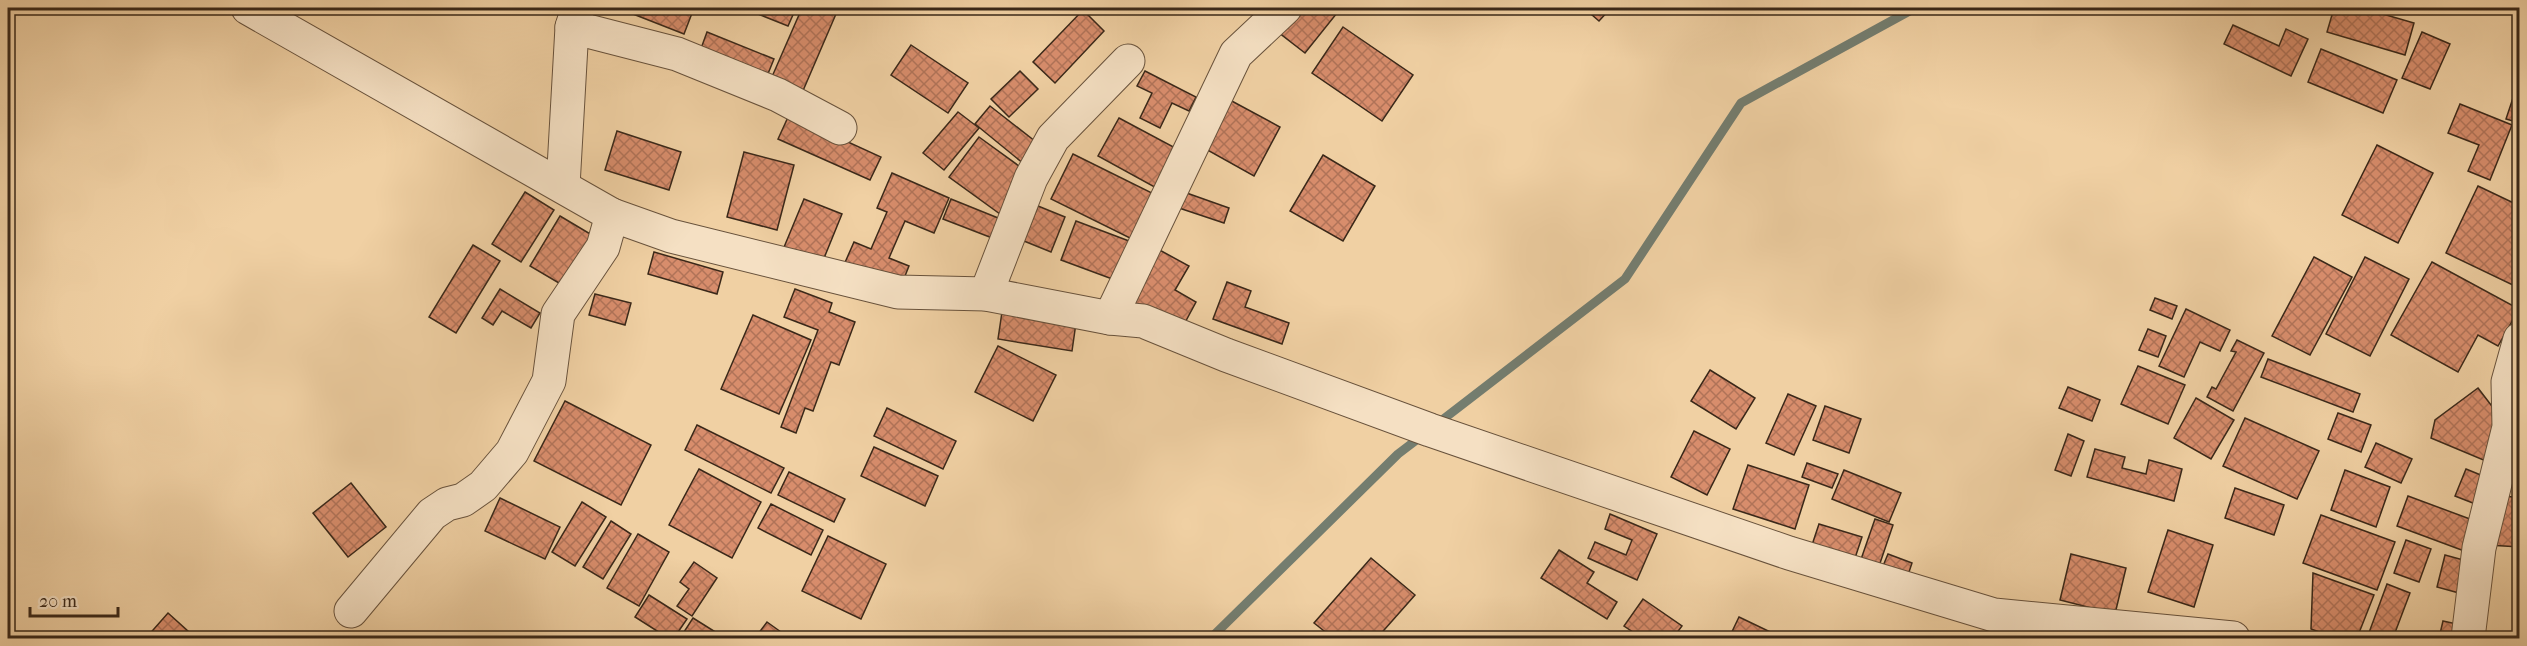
<svg xmlns="http://www.w3.org/2000/svg" width="2527" height="646" font-family="'IM FELL French Canon',serif">
	<style>
		.lines { fill: none; stroke-linecap: round; stroke-linejoin: round }
		.stream { stroke: #747d6f; stroke-width: 9 }
		.building { fill: url(#building-cross-hatch); stroke: #3a2819; stroke-width: 1.5 }
		.minor-casing { stroke: #68523c; stroke-width: 35 }
		.minor { stroke: #f5e0c3; stroke-width: 33 }
	</style>
	<defs>
		<pattern id="building-cross-hatch" width="8" height="8" patternUnits="userSpaceOnUse" patternTransform="scale(1.5)"><rect width="8" height="8" fill="#d88d6c"/><path d="M0 0l8 8M0 8l8-8" fill="none" stroke="#b07358"/></pattern>
	</defs>
	<rect width="100%" height="100%" fill="#f0d0a3"/>
	<filter id="stains"><feTurbulence type="fractalNoise" baseFrequency=".00333" numOctaves="4"/><feColorMatrix values="0 0 0 0 .2 0 0 0 0 .09 0 0 0 0 .02 0 0 0 .5 -.17"/></filter>
	<radialGradient id="worn" r=".72"><stop offset=".6" stop-color="#630" stop-opacity="0"/><stop offset="1" stop-color="#630" stop-opacity=".3"/></radialGradient>
	<g class="lines">
		<!-- stream -->
		<g class="stream">
			<path d="M 1437,424 L 1625,279 L 1741,103 L 1915,8"/>
			<path d="M 1211,638 L 1398,454 L 1423,435"/>
		</g>
	</g>
	<!-- building -->
	<g class="building">
		<path d="M 630,8 L 694,8 L 684,34 L 628,12 Z"/>
		<path d="M 743,8 L 796,8 L 788,26 Z"/>
		<path d="M 802,8 L 821,8 L 836,14 L 802,93 L 771,79 Z"/>
		<path d="M 1297,8 L 1341,8 L 1305,53 L 1278,32 Z"/>
		<path d="M 1584,8 L 1611,8 L 1599,21 Z"/>
		<path d="M 2334,8 L 2362,8 L 2414,23 L 2405,55 L 2327,32 Z"/>
		<path d="M 1083,10 L 1104,31 L 1055,83 L 1033,62 Z"/>
		<path d="M 2233,25 L 2279,46 L 2286,29 L 2308,39 L 2291,76 L 2224,44 Z"/>
		<path d="M 1343,27 L 1413,75 L 1382,121 L 1312,73 Z"/>
		<path d="M 707,32 L 774,59 L 765,81 L 699,54 Z"/>
		<path d="M 2422,32 L 2450,44 L 2430,89 L 2402,78 Z"/>
		<path d="M 911,45 L 968,83 L 948,113 L 891,75 Z"/>
		<path d="M 2321,49 L 2397,80 L 2383,113 L 2308,82 Z"/>
		<path d="M 1020,71 L 1038,89 L 1009,117 L 991,99 Z"/>
		<path d="M 1145,71 L 1196,97 L 1189,111 L 1172,103 L 1160,128 L 1140,118 L 1152,93 L 1137,86 Z"/>
		<path d="M 2520,77 L 2520,123 L 2506,119 Z"/>
		<path d="M 1228,99 L 1280,127 L 1254,176 L 1202,147 Z"/>
		<path d="M 2460,104 L 2512,125 L 2490,180 L 2468,171 L 2479,145 L 2448,133 Z"/>
		<path d="M 990,106 L 1040,145 L 1024,164 L 975,124 Z"/>
		<path d="M 958,112 L 979,128 L 944,170 L 923,153 Z"/>
		<path d="M 789,115 L 881,157 L 870,180 L 778,139 Z"/>
		<path d="M 1119,118 L 1181,151 L 1160,190 L 1098,156 Z"/>
		<path d="M 617,131 L 681,152 L 669,190 L 605,170 Z"/>
		<path d="M 979,137 L 1030,174 L 1000,214 L 949,177 Z"/>
		<path d="M 2377,145 L 2433,173 L 2398,243 L 2342,215 Z"/>
		<path d="M 744,152 L 794,165 L 777,230 L 727,217 Z"/>
		<path d="M 1073,154 L 1160,197 L 1138,242 L 1051,199 Z"/>
		<path d="M 1323,155 L 1375,186 L 1343,241 L 1290,211 Z"/>
		<path d="M 892,173 L 949,198 L 934,233 L 905,221 L 889,258 L 909,266 L 899,291 L 843,267 L 854,242 L 871,249 L 887,212 L 877,208 Z"/>
		<path d="M 2478,186 L 2520,206 L 2520,281 L 2517,287 L 2446,253 Z"/>
		<path d="M 1181,191 L 1229,208 L 1224,223 L 1176,207 Z"/>
		<path d="M 525,192 L 554,210 L 521,262 L 492,244 Z"/>
		<path d="M 804,199 L 842,214 L 820,268 L 782,252 Z"/>
		<path d="M 951,199 L 1008,222 L 1000,241 L 943,219 Z"/>
		<path d="M 1038,206 L 1065,217 L 1051,252 L 1024,241 Z"/>
		<path d="M 560,216 L 602,241 L 564,286 L 530,266 Z"/>
		<path d="M 1076,221 L 1129,241 L 1115,280 L 1061,260 Z"/>
		<path d="M 473,245 L 500,261 L 456,333 L 429,317 Z"/>
		<path d="M 1154,247 L 1189,266 L 1175,290 L 1196,302 L 1181,330 L 1125,298 Z"/>
		<path d="M 654,252 L 723,272 L 717,294 L 648,274 Z"/>
		<path d="M 2314,257 L 2352,277 L 2310,355 L 2272,336 Z"/>
		<path d="M 2365,257 L 2409,279 L 2370,356 L 2326,334 Z"/>
		<path d="M 2432,262 L 2519,309 L 2498,346 L 2478,335 L 2458,372 L 2391,335 Z"/>
		<path d="M 1227,282 L 1251,291 L 1245,307 L 1289,323 L 1282,344 L 1213,319 Z"/>
		<path d="M 500,289 L 540,313 L 531,328 L 502,311 L 493,325 L 482,318 Z"/>
		<path d="M 795,289 L 832,303 L 829,312 L 855,322 L 839,365 L 831,362 L 813,411 L 805,408 L 796,433 L 781,427 L 818,330 L 784,317 Z"/>
		<path d="M 595,294 L 631,303 L 625,325 L 589,315 Z"/>
		<path d="M 2155,298 L 2177,306 L 2172,319 L 2150,310 Z"/>
		<path d="M 2186,309 L 2230,330 L 2220,351 L 2200,342 L 2184,377 L 2159,366 Z"/>
		<path d="M 1002,312 L 1076,323 L 1072,351 L 998,339 Z"/>
		<path d="M 753,315 L 811,340 L 779,414 L 721,389 Z"/>
		<path d="M 2148,329 L 2166,336 L 2158,357 L 2139,350 Z"/>
		<path d="M 2237,340 L 2264,353 L 2233,411 L 2207,397 L 2212,387 L 2216,389 L 2236,352 L 2231,351 Z"/>
		<path d="M 998,346 L 1056,375 L 1033,421 L 975,392 Z"/>
		<path d="M 2268,359 L 2360,394 L 2353,412 L 2261,377 Z"/>
		<path d="M 2138,366 L 2185,385 L 2168,424 L 2121,404 Z"/>
		<path d="M 1710,370 L 1755,398 L 1736,429 L 1691,401 Z"/>
		<path d="M 2068,387 L 2100,400 L 2092,421 L 2059,408 Z"/>
		<path d="M 2478,388 L 2504,422 L 2493,464 L 2431,438 L 2435,420 Z"/>
		<path d="M 1788,394 L 1816,406 L 1794,455 L 1766,443 Z"/>
		<path d="M 2196,398 L 2234,420 L 2211,459 L 2174,438 Z"/>
		<path d="M 565,401 L 651,445 L 621,505 L 534,461 Z"/>
		<path d="M 1825,406 L 1861,419 L 1849,453 L 1813,440 Z"/>
		<path d="M 887,408 L 956,441 L 943,469 L 874,436 Z"/>
		<path d="M 2338,413 L 2371,425 L 2361,452 L 2328,439 Z"/>
		<path d="M 2245,418 L 2319,451 L 2297,499 L 2223,466 Z"/>
		<path d="M 697,425 L 784,468 L 771,493 L 685,450 Z"/>
		<path d="M 1694,431 L 1730,449 L 1707,495 L 1671,477 Z"/>
		<path d="M 2068,434 L 2084,441 L 2071,476 L 2055,470 Z"/>
		<path d="M 2376,443 L 2412,459 L 2401,483 L 2365,467 Z"/>
		<path d="M 874,447 L 938,476 L 925,506 L 861,476 Z"/>
		<path d="M 2095,449 L 2125,457 L 2122,468 L 2146,474 L 2149,460 L 2182,469 L 2174,501 L 2087,477 Z"/>
		<path d="M 1807,463 L 1838,474 L 1832,488 L 1802,477 Z"/>
		<path d="M 1748,465 L 1809,485 L 1795,529 L 1733,509 Z"/>
		<path d="M 699,469 L 761,502 L 732,558 L 669,525 Z"/>
		<path d="M 2466,469 L 2493,480 L 2483,507 L 2455,496 Z"/>
		<path d="M 1844,470 L 1901,493 L 1889,522 L 1832,499 Z"/>
		<path d="M 2345,470 L 2390,487 L 2376,527 L 2331,510 Z"/>
		<path d="M 789,472 L 845,499 L 834,522 L 778,495 Z"/>
		<path d="M 351,483 L 386,527 L 348,557 L 313,513 Z"/>
		<path d="M 2235,488 L 2284,505 L 2274,535 L 2225,518 Z"/>
		<path d="M 2408,496 L 2478,522 L 2467,552 L 2397,526 Z"/>
		<path d="M 2505,496 L 2520,498 L 2520,547 L 2488,545 Z"/>
		<path d="M 500,498 L 560,527 L 545,559 L 485,531 Z"/>
		<path d="M 582,502 L 606,517 L 575,566 L 552,552 Z"/>
		<path d="M 771,504 L 823,530 L 811,555 L 758,528 Z"/>
		<path d="M 1610,514 L 1657,534 L 1637,580 L 1588,558 L 1595,542 L 1626,555 L 1632,540 L 1605,529 Z"/>
		<path d="M 2321,515 L 2395,542 L 2377,590 L 2303,563 Z"/>
		<path d="M 1875,519 L 1893,525 L 1877,572 L 1859,565 Z"/>
		<path d="M 611,521 L 631,534 L 603,579 L 583,567 Z"/>
		<path d="M 1819,524 L 1862,537 L 1854,561 L 1811,548 Z"/>
		<path d="M 2168,530 L 2213,545 L 2194,607 L 2148,592 Z"/>
		<path d="M 638,534 L 669,552 L 639,606 L 607,588 Z"/>
		<path d="M 828,536 L 886,564 L 861,619 L 802,591 Z"/>
		<path d="M 2406,540 L 2431,549 L 2419,582 L 2394,573 Z"/>
		<path d="M 1559,550 L 1594,572 L 1587,583 L 1617,602 L 1607,619 L 1541,578 Z"/>
		<path d="M 1888,554 L 1912,563 L 1908,575 L 1883,566 Z"/>
		<path d="M 2071,554 L 2126,568 L 2115,614 L 2060,600 Z"/>
		<path d="M 2445,555 L 2467,561 L 2459,593 L 2437,587 Z"/>
		<path d="M 1371,558 L 1415,595 L 1377,638 L 1333,638 L 1314,623 Z"/>
		<path d="M 694,562 L 717,578 L 692,616 L 677,606 L 689,589 L 680,582 Z"/>
		<path d="M 2313,573 L 2374,595 L 2357,638 L 2336,638 L 2311,629 Z"/>
		<path d="M 2387,584 L 2410,593 L 2393,638 L 2367,638 Z"/>
		<path d="M 649,595 L 687,619 L 674,638 L 668,638 L 635,617 Z"/>
		<path d="M 1643,599 L 1682,626 L 1673,638 L 1642,638 L 1624,626 Z"/>
		<path d="M 168,613 L 188,631 L 181,638 L 146,638 Z"/>
		<path d="M 1739,617 L 1783,638 L 1729,638 Z"/>
		<path d="M 693,618 L 725,638 L 680,638 Z"/>
		<path d="M 2443,621 L 2466,626 L 2463,638 L 2439,638 Z"/>
		<path d="M 767,622 L 781,632 L 775,638 L 755,638 Z"/>
	</g>
	<g class="lines">
		<defs>
			<g id="minor">
				<path d="M 248,8 L 612,215 L 603,247 L 558,314 L 549,381 L 512,452 L 483,486 L 463,500 L 447,504 L 432,514 L 351,611"/>
				<path d="M 572,27 L 677,54 L 778,95 L 840,128"/>
				<path d="M 563,186 L 572,27 L 578,8"/>
				<path d="M 612,215 L 671,236 L 898,292 L 986,294 L 1110,318 L 1143,321 L 1226,355 L 1430,430 L 1789,553 L 1994,615 L 2233,638"/>
				<path d="M 986,294 L 1031,178 L 1053,138 L 1128,61"/>
				<path d="M 1110,318 L 1236,54 L 1285,8"/>
				<path d="M 2468,638 L 2479,548 L 2509,427 L 2508,382 L 2520,339"/>
			</g>
		</defs>
		<!-- minor casing -->
		<use href="#minor" class="minor-casing"/>
		<!-- minor -->
		<use href="#minor" class="minor"/>
	</g>
	<!-- margin -->
	<rect width="2527" height="646" fill="none" stroke="#f0d0a3" stroke-width="30"/>
	<rect x="9" y="9" width="2509" height="628" fill="none" stroke="#3a2819" stroke-width="3"/>
	<rect x="15" y="15" width="2497" height="616" fill="none" stroke="#3a2819" stroke-width="1.5"/>
	<!-- scale -->
	<path d="M30 607v9h88v-9" fill="none" stroke="#3a2819" stroke-width="3"/>
	<text x="39" y="607" font-size="18" fill="#3a2819" stroke="#f5e0c3" stroke-width="4.5" paint-order="stroke">20 m</text>
	<rect width="100%" height="100%" filter="url(#stains)"/>
	<rect width="100%" height="100%" fill="url(#worn)"/>
</svg>
